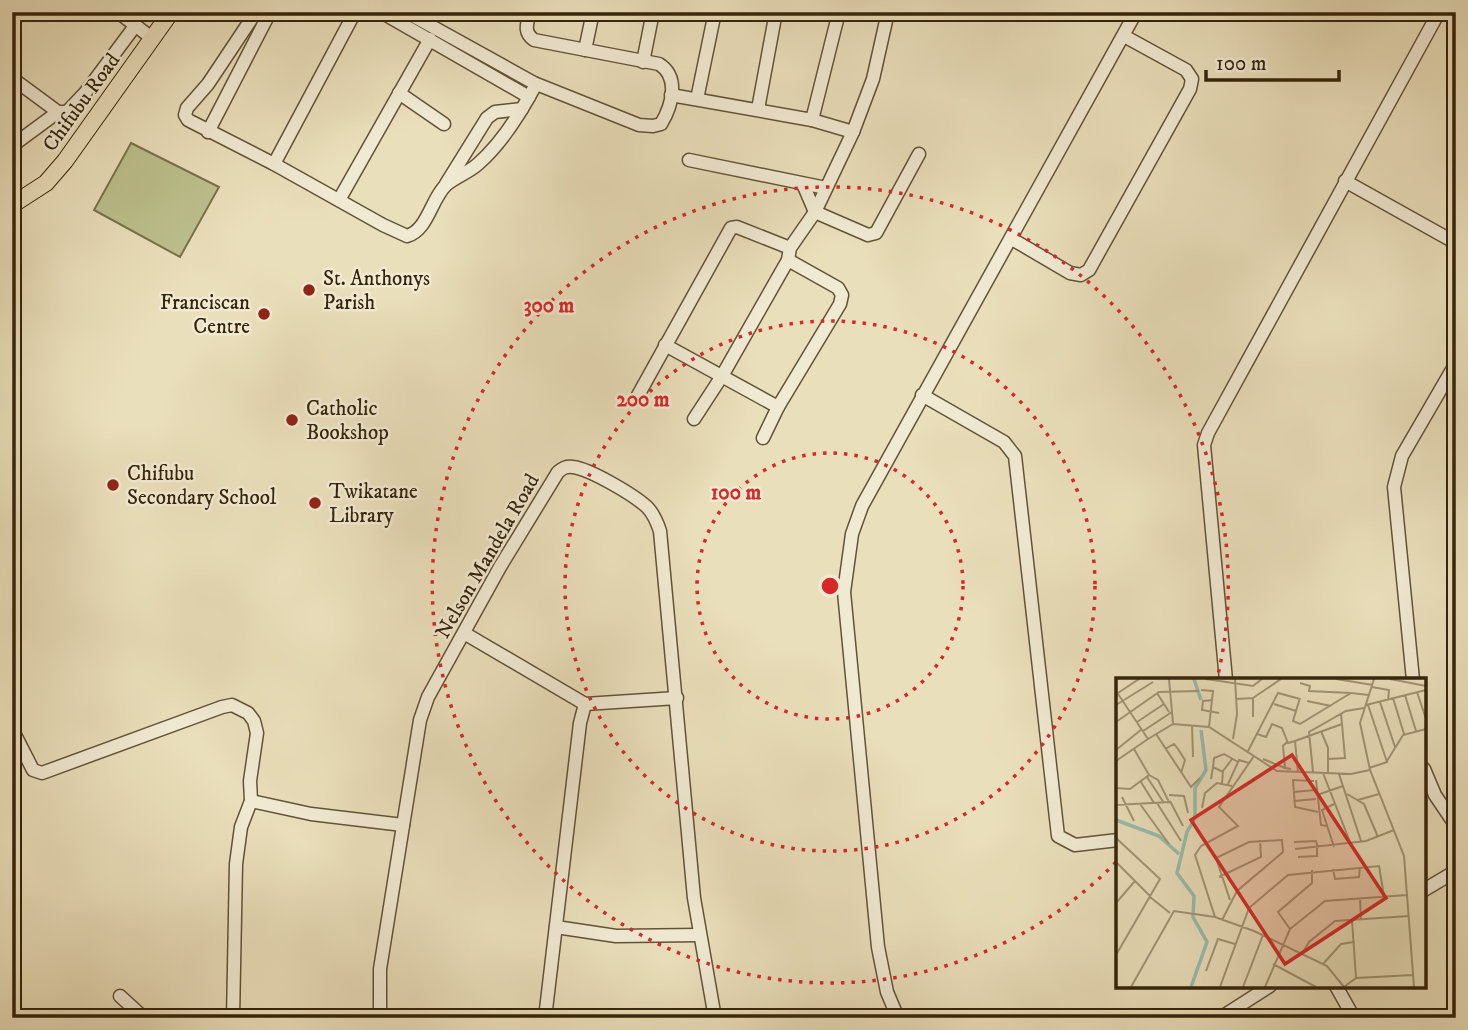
<svg xmlns="http://www.w3.org/2000/svg" width="1468" height="1030" font-family="'IM FELL DW Pica',serif">
	<style>
		.green { fill: #bcc08d; stroke: #78724c; stroke-width: 2 }
		.lines { fill: none; stroke-linecap: round; stroke-linejoin: round }
		.stream { stroke: #70806e; stroke-width: 2.5 }
		.minor-casing { stroke: #625337; stroke-width: 15 }
		.major-casing { stroke: #35240b; stroke-width: 18 }
		.minor { stroke: #f1ead3; stroke-width: 12 }
		.major { stroke: #eadfbb; stroke-width: 16 }
		.ring { fill: none; stroke: #d62828; stroke-width: 3.5; stroke-dasharray: 3.5 7 }
		.poi-dot { fill: #8f2418; stroke: #f1ead3; stroke-width: 2.5 }
		.labels { text-anchor: middle; stroke-width: 5; stroke-linejoin: round; paint-order: stroke }
		.street-label { font-size: 21px; fill: #35240b; stroke: #f1ead3 }
		.poi-label { font-size: 21px; fill: #35240b; stroke: #f1ead3; text-anchor: start }
		.inset-river { fill: none; stroke: #98bdb0; stroke-width: 3.5 }
		.inset-road { fill: none; stroke: #a29475; stroke-width: 2 }
		.view { fill: #d62828; fill-opacity: 0.15; stroke: #d62828; stroke-width: 3.5 }
		.inset-edge { fill: none; stroke: #35240b; stroke-width: 3.5 }
		.centre { fill: #d62828; stroke: #f1ead3; stroke-width: 3.5 }
		.ring-label { font-size: 21px; text-anchor: middle; font-weight: bold; fill: #d62828; stroke: #f1ead3; stroke-width: 5; stroke-linejoin: round; paint-order: stroke }
	</style>
	<rect width="100%" height="100%" fill="#eadfbb"/>
	<filter id="stains"><feTurbulence type="fractalNoise" baseFrequency=".00286" numOctaves="4"/><feColorMatrix values="0 0 0 0 .2 0 0 0 0 .09 0 0 0 0 .02 0 0 0 .5 -.17"/></filter>
	<radialGradient id="worn" r=".72"><stop offset=".6" stop-color="#630" stop-opacity="0"/><stop offset="1" stop-color="#630" stop-opacity=".3"/></radialGradient>
	<!-- green -->
	<path class="green" d="M 131,143 L 219,187 L 180,257 L 94,210 Z"/>
	<g class="lines">
		<!-- stream -->
		<path class="stream" d="M 12,1013 L 16,1018"/>
		<defs>
			<g id="minor">
				<path d="M 118,12 L 153,39"/>
				<path d="M 256,12 L 208,84 L 187,108 L 185,115 L 188,120 L 274,164 L 383,225 L 407,236 C 428,230 431,199 446,185 C 455,177 468,173 478,164 C 501,144 520,114 535,86 L 534,83"/>
				<path d="M 381,12 L 529,97"/>
				<path d="M 406,12 L 534,83 L 639,125 L 653,126 L 661,124 C 672,106 680,77 659,64 L 534,40 C 523,32 527,24 530,12"/>
				<path d="M 585,50 L 593,12"/>
				<path d="M 643,62 L 653,12"/>
				<path d="M 12,78 L 58,112 L 67,112 L 85,93 L 135,26"/>
				<path d="M 399,93 L 444,124"/>
				<path d="M 671,95 L 812,120 L 853,132"/>
				<path d="M 697,99 L 715,12"/>
				<path d="M 758,109 L 776,12"/>
				<path d="M 812,120 L 839,12"/>
				<path d="M 208,132 L 270,12"/>
				<path d="M 12,146 L 58,112"/>
				<path d="M 689,160 L 826,188"/>
				<path d="M 274,164 L 355,12"/>
				<path d="M 1345,181 L 1456,243"/>
				<path d="M 446,184 L 487,118 L 495,112 L 522,109"/>
				<path d="M 803,184 L 815,212 L 868,235 L 876,233 L 919,154"/>
				<path d="M 339,200 L 430,39"/>
				<path d="M 1012,239 L 1070,273 L 1081,275 L 1089,270 L 1190,89 L 1192,79 L 1186,70 L 1124,36"/>
				<path d="M 665,345 L 778,407"/>
				<path d="M 922,395 L 1004,442 L 1015,456 L 1058,836 L 1075,845 L 1118,840"/>
				<path d="M 636,399 L 731,228 L 737,227 L 790,248"/>
				<path d="M 694,419 L 722,376 L 788,260 L 790,248 L 815,212 L 853,132 L 873,79 L 888,12"/>
				<path d="M 763,438 L 778,407 L 840,304 L 842,295 L 838,288 L 788,260"/>
				<path d="M 464,633 L 585,704 L 580,723 L 545,1018"/>
				<path d="M 1226,680 L 1204,445 L 1208,433 L 1439,12"/>
				<path d="M 1413,680 L 1394,487 L 1402,456 L 1456,363"/>
				<path d="M 585,704 L 677,698"/>
				<path d="M 12,729 L 33,770 L 42,773 L 222,707 L 232,705 L 248,713 L 254,721 L 257,733 L 250,781 L 251,801 L 241,827 L 236,864 L 233,1018"/>
				<path d="M 1424,769 L 1435,795 L 1456,826"/>
				<path d="M 251,801 L 311,814 L 403,825"/>
				<path d="M 12,843 L 14,846"/>
				<path d="M 1424,890 L 1456,871"/>
				<path d="M 556,927 L 616,936 L 699,935"/>
				<path d="M 1336,986 L 1354,1018"/>
				<path d="M 120,996 L 144,1018"/>
				<path d="M 380,1018 L 380,969 L 420,720 L 428,697 L 500,567 L 558,472 C 563,468 566,466 573,467 C 590,469 634,495 647,507 C 654,514 657,522 660,531 L 694,898 L 715,1018"/>
				<path d="M 898,1018 L 887,992 L 878,947 L 844,592 L 852,534 L 862,506 L 1136,12"/>
				<path d="M 1220,1018 L 1270,986"/>
			</g>
			<path id="major" d="M 12,205 L 46,183 L 65,161 L 171,12"/>
		</defs>
		<!-- minor casing -->
		<use href="#minor" class="minor-casing"/>
		<!-- major casing -->
		<use href="#major" class="major-casing"/>
		<!-- minor -->
		<use href="#minor" class="minor"/>
		<!-- major -->
		<use href="#major" class="major"/>
	</g>
	<!-- distance rings -->
	<g class="ring">
		<circle cx="830" cy="586" r="133"/>
		<circle cx="830" cy="586" r="265"/>
		<path d="M1116 862A398 398 0 1 1 1217 679"/>
	</g>
	<!-- markers -->
	<g class="poi-dot">
		<circle cx="309" cy="290" r="7"/>
		<circle cx="264" cy="314" r="7"/>
		<circle cx="292" cy="420" r="7"/>
		<circle cx="113" cy="485" r="7"/>
		<circle cx="315" cy="503" r="7"/>
	</g>
	<g class="labels">
		<!-- street labels -->
		<g class="street-label">
			<text transform="translate(81 102) rotate(-54)" y="7">Chifubu Road</text>
			<text transform="translate(487 556) rotate(-60)" y="7">Nelson Mandela Road</text>
		</g>
		<!-- poi labels -->
		<g class="poi-label">
			<text x="323" y="285">St. Anthonys<tspan x="323" dy="24">Parish</tspan></text>
			<text x="250" y="309" text-anchor="end">Franciscan<tspan x="250" dy="24">Centre</tspan></text>
			<text x="306" y="415">Catholic<tspan x="306" dy="24">Bookshop</tspan></text>
			<text x="127" y="480">Chifubu<tspan x="127" dy="24">Secondary School</tspan></text>
			<text x="329" y="498">Twikatane<tspan x="329" dy="24">Library</tspan></text>
		</g>
	</g>
	<!-- overview -->
	<g transform="translate(1116 678)">
		<rect width="310" height="310" fill="#eadfbb"/>
		<path class="inset-river" d="M 78,1 L 85,22M 0,142 L 43,158 L 63,176M 75,309 L 91,264 L 77,239 L 78,218 L 61,195 L 71,154 L 79,140 L 79,110 L 90,92 L 85,52"/>
		<path class="inset-road" d="M 53,1 L 57,45M 90,1 L 137,8 L 146,1M 220,1 L 257,7M 274,1 L 310,8M 184,5 L 194,8 L 193,13 L 235,15M 256,9 L 273,12 L 272,22M 85,12 L 97,13 L 93,49M 0,13 L 32,61 L 57,46 L 93,49 L 161,93 L 235,96 L 254,92 L 288,178 L 298,309M 301,14 L 310,41M 2,15 L 23,1M 41,15 L 53,34M 289,17 L 300,53M 137,20 L 165,1M 277,20 L 288,56M 120,21 L 137,20 L 137,39M 97,22 L 87,23 L 86,32 L 103,35M 191,23 L 215,28M 264,24 L 279,69M 158,26 L 180,33 L 184,20M 0,27 L 37,4M 250,27 L 310,12M 252,27 L 271,84 L 253,90M 180,33 L 177,43 L 184,46 L 235,15 L 253,17M 0,44 L 43,14 L 83,13M 21,44 L 48,26M 76,47 L 77,79M 27,53 L 56,34M 205,53 L 212,70 L 212,94M 40,56 L 75,109 L 84,100M 141,56 L 150,59 L 156,46 L 166,50 L 172,65 L 179,63M 117,61 L 121,36 L 119,1M 171,64 L 167,68 L 169,90 L 175,91M 49,71 L 58,66 L 62,71 L 69,82 L 65,95M 0,72 L 26,51M 132,73 L 162,15 L 184,21M 147,81 L 169,90M 212,81 L 229,80 L 226,46M 0,83 L 32,61M 271,83 L 287,57 L 310,51M 97,89 L 98,80 L 108,76 L 122,84M 254,92 L 244,45 L 258,1M 182,94 L 179,63 L 226,46 L 225,36M 197,94 L 193,54 L 230,33 L 248,30M 207,95 L 234,164M 223,96 L 245,163M 31,99 L 48,125M 95,101 L 97,89 L 107,94M 200,102 L 205,147 L 210,148M 198,103 L 177,102 L 179,129 L 202,134M 25,104 L 38,125M 106,105 L 107,93 L 116,81M 112,106 L 123,82 L 133,85M 0,110 L 14,111 L 33,97 L 18,71M 178,114 L 199,112M 231,116 L 248,126 L 262,159M 53,117 L 68,118 L 72,135M 201,117 L 227,108M 6,119 L 18,143M 242,122 L 263,116M 54,123 L 67,148M 178,123 L 200,121M 41,125 L 65,163M 24,126 L 53,166M 0,127 L 53,124 L 42,102 L 33,97M 86,130 L 89,115 L 101,105 L 116,108M 0,160 L 44,201 L 0,277M 178,164 L 200,163 L 202,170M 218,169 L 206,132 L 218,126M 179,171 L 250,163 L 278,152M 182,179 L 201,178 L 201,170M 0,184 L 34,218M 217,191 L 219,201 L 243,199 L 244,189M 103,199 L 145,179 L 144,162M 34,219 L 54,235M 244,220 L 245,241M 0,225 L 19,203M 99,239 L 79,177 L 85,168 L 122,148 L 103,129 L 138,78M 106,242 L 121,213 L 167,174 L 166,162 L 133,164 L 100,180 L 114,222M 236,242 L 240,300M 174,251 L 162,234 L 196,205 L 196,192M 186,276 L 193,264 L 219,243 L 293,238M 157,286 L 200,309M 207,286 L 225,266 L 238,264M 90,293 L 102,261 L 119,266M 15,309 L 58,233 L 99,239 L 138,253 L 211,288 L 228,309M 104,309 L 133,230 L 172,197 L 263,188 L 268,218M 127,309 L 147,257M 149,309 L 174,251 L 209,223 L 291,217M 228,309 L 240,300 L 297,297"/>
		<path class="view" d="M 176,77 L 270,220 L 169,286 L 75,142 Z"/>
		<rect width="310" height="310" class="inset-edge"/>
	</g>
	<circle cx="830" cy="586" r="10" class="centre"/>
	<g class="ring-label">
		<text x="549" y="312">300 m</text>
		<text x="643" y="406">200 m</text>
		<text x="736" y="499">100 m</text>
	</g>
	<!-- margin -->
	<rect width="1468" height="1030" fill="none" stroke="#eadfbb" stroke-width="42"/>
	<rect x="14" y="14" width="1440" height="1002" fill="none" stroke="#35240b" stroke-width="3.5"/>
	<rect x="21" y="21" width="1426" height="988" fill="none" stroke="#35240b" stroke-width="2"/>
	<!-- scale -->
	<path d="M1206 70v10h133v-10" fill="none" stroke="#35240b" stroke-width="3.5"/>
	<text x="1216" y="70" font-size="21" fill="#35240b" stroke="#f1ead3" stroke-width="5" paint-order="stroke">100 m</text>
	<rect width="100%" height="100%" filter="url(#stains)"/>
	<rect width="100%" height="100%" fill="url(#worn)"/>
</svg>
